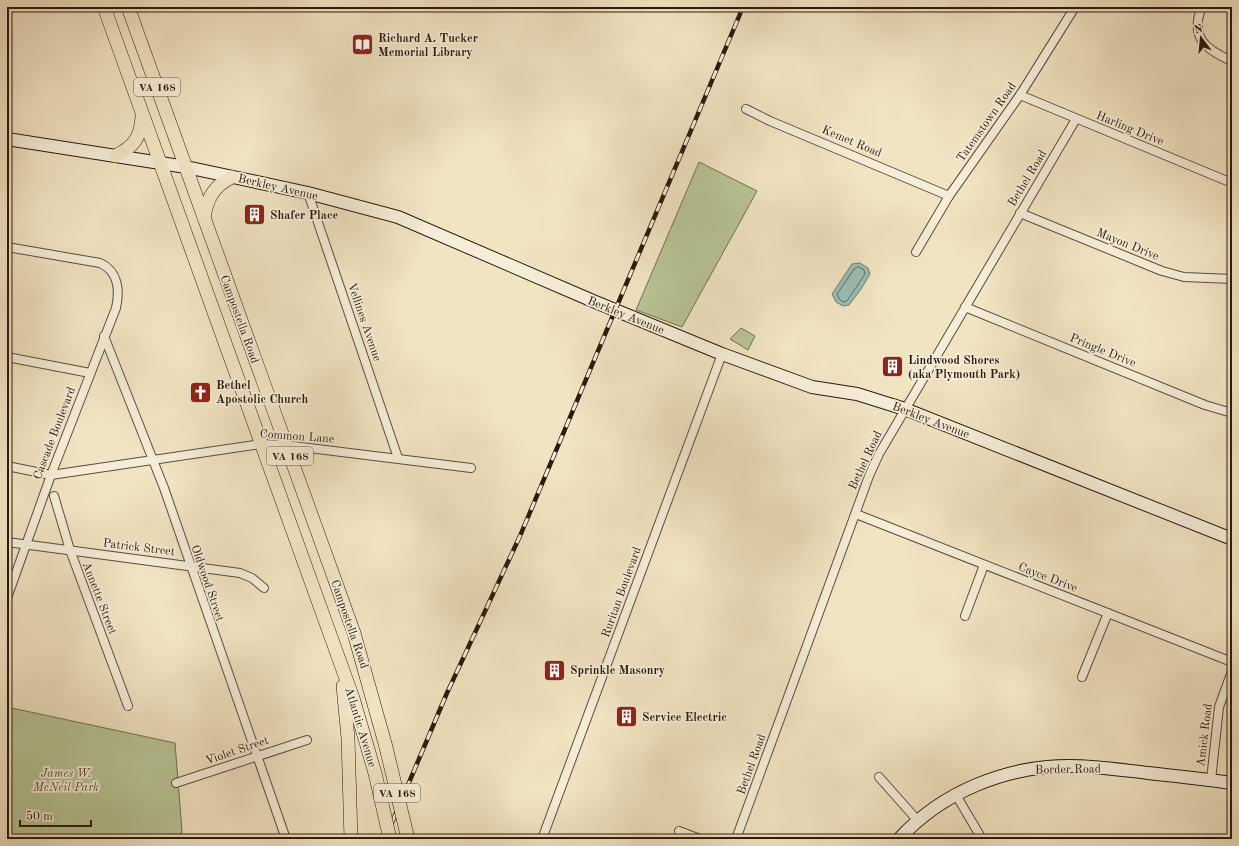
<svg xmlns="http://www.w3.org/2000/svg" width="1239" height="846" font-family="'Old Standard TT',serif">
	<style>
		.green { fill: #b8c495; stroke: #716f50 }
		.water { fill: #9bbeb5; stroke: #6e7c71 }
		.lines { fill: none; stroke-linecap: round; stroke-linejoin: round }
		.shore { stroke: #626c60; stroke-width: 1 }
		.street-casing { stroke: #5c4c39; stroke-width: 10 }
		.secondary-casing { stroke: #2a1a0b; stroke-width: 14 }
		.primary-casing { stroke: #2a1a0b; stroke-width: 14 }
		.street { stroke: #f6edd8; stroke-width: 8 }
		.secondary { stroke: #f6edd8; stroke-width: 12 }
		.primary { stroke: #f1e4c3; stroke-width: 13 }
		.rail-casing { stroke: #2a1a0b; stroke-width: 4.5 }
		.rail { stroke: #f6edd8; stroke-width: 3; stroke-dasharray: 9; stroke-linecap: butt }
		.primary-bridge-casing { stroke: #2a1a0b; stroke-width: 14; stroke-linecap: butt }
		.primary-bridge { stroke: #f1e4c3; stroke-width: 13 }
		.labels { text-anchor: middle; stroke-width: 3.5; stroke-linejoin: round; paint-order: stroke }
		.shield { fill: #f6edd8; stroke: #675948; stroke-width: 1 }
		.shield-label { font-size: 11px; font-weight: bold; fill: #2a1a0b }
		.poi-label { font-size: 12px; font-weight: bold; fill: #2a1a0b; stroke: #f6edd8; text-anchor: start }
		.street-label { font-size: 12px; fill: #2a1a0b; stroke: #f6edd8 }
		.park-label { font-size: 12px; font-style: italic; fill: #554d34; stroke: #f6edd8 }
	</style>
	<rect width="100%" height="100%" fill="#f1e4c3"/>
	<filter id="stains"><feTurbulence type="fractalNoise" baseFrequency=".005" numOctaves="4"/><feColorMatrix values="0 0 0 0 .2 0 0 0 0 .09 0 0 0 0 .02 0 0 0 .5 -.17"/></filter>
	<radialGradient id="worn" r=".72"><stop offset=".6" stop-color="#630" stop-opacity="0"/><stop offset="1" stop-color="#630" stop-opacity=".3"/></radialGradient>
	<!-- green -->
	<g class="green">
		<path d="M 699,162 L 757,191 L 682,327 L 636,310 Z"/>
		<path d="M 741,328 L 755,336 L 748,350 L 730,339 Z"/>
		<path d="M 7,707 L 175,743 L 182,831 L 180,839 L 7,839 Z"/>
	</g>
	<!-- water -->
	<path class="water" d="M 860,263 L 868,268 L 870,274 L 861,289 L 849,305 L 843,306 L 836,302 L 832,294 L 852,264 Z"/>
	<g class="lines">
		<!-- shore -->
		<path class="shore" d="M 859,267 L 864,270 L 865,274 L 847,301 L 843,302 L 839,299 L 837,294 L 854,269 Z"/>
		<defs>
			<g id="street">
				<path d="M 1202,7 C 1189,37 1206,50 1232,61"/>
				<path d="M 1020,95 L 1232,183"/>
				<path d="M 746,109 L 770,121 L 949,196"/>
				<path d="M 308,193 L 398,458"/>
				<path d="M 1020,213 L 1162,271 L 1184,277 L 1232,279"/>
				<path d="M 7,247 L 100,263 C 118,271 120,290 116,308 L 51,475 L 7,598"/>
				<path d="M 916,252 L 949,196 L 1020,95 L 1075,7"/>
				<path d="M 965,307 L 1205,405 L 1232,413"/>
				<path d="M 104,336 L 164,488 L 286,839"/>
				<path d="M 7,357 L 90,373"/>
				<path d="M 7,466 L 51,475 L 261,444 L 285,445 L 471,468"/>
				<path d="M 54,496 L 70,550 L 128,706"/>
				<path d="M 856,514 L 1232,662"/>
				<path d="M 7,542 L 240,573 L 252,578 L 264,588"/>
				<path d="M 965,616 L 984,565"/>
				<path d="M 1082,677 L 1108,613"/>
				<path d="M 879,777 L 918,821"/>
				<path d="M 1211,780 L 1219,707 L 1232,671"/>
				<path d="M 176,783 L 307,740"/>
				<path d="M 956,795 L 982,839"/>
				<path d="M 679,831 L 700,839"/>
				<path d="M 542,839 L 722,354"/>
				<path d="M 736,839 L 869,476 L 879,454 L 1076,119"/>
			</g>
			<g id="secondary">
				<path d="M 7,139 L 186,167 L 308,193 L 398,217 L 593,301 L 722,354 L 812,387 L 857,394 L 905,409 L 1232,539"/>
				<path d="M 899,839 C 942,792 1006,766 1069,766 C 1096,766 1122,770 1148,773 C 1176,776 1204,779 1232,783"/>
			</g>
			<g id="primary">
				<path d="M 104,7 L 353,698 L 375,773"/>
				<path d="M 128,7 L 354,633 L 386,747"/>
				<path d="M 115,156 C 134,147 141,137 142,116"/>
				<path d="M 204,218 C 207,198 214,186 232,177"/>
				<path d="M 343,686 L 348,738 L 351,839"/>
			</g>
		</defs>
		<!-- street casing -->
		<use href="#street" class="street-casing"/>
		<!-- secondary casing -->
		<use href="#secondary" class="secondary-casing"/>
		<!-- primary casing -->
		<use href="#primary" class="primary-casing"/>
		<!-- street -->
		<use href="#street" class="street"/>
		<!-- secondary -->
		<use href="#secondary" class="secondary"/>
		<!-- primary -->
		<use href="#primary" class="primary"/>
		<defs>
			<path id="rail" d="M 385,839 L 447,693 L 520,536 L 743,7"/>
		</defs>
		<!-- rail casing -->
		<use href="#rail" class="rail-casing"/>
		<!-- rail -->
		<use href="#rail" class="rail"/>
		<defs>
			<g id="primary-bridge">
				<path d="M 386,747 L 408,839"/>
				<path d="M 375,773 L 390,839"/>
			</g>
		</defs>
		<!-- primary-bridge casing -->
		<use href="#primary-bridge" class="primary-bridge-casing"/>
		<!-- primary-bridge -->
		<use href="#primary-bridge" class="primary-bridge"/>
	</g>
	<!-- icons -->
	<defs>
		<symbol id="library-square" viewBox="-11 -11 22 22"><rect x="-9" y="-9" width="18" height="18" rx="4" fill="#8f2418" stroke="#f6edd8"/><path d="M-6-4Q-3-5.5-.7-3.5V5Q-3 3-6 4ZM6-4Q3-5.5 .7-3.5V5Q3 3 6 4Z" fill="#fff"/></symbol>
		<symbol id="building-square" viewBox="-11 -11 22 22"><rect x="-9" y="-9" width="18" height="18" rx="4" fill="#8f2418" stroke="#f6edd8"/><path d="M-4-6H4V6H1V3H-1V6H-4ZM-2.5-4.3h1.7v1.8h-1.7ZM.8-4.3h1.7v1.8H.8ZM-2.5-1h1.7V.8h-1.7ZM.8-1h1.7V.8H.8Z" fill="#fff"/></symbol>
		<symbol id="church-square" viewBox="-11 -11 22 22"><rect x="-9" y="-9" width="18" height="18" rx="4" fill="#8f2418" stroke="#f6edd8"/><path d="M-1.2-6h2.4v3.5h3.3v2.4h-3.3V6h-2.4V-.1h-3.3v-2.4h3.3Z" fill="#fff"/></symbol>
	</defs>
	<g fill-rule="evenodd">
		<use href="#library-square" x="350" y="32" width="25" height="25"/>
		<use href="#building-square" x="242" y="202" width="25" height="25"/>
		<use href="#building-square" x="880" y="354" width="25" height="25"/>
		<use href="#church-square" x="188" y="380" width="25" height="25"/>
		<use href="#building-square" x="542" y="658" width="25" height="25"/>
		<use href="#building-square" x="614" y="704" width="25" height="25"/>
	</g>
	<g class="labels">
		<!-- shield labels -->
		<g class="shield">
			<rect x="134" y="78" width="46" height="18" rx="3"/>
			<rect x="267" y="447" width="46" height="18" rx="3"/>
			<rect x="374" y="784" width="46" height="18" rx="3"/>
		</g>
		<g class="shield-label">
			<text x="157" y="91">VA 168</text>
			<text x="290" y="460">VA 168</text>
			<text x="397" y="797">VA 168</text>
		</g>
		<!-- poi labels -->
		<g class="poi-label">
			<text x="378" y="42">Richard A. Tucker<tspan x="378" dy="14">Memorial Library</tspan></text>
			<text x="270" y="219">Shafer Place</text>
			<text x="908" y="364">Lindwood Shores<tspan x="908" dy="14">(aka Plymouth Park)</tspan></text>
			<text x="216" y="389">Bethel<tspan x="216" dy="14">Apostolic Church</tspan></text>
			<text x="570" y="674">Sprinkle Masonry</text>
			<text x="642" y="721">Service Electric</text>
		</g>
		<!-- street labels -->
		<g class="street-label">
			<text transform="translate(986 122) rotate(-55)" y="4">Tatemstown Road</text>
			<text transform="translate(1130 128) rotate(22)" y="4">Harling Drive</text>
			<text transform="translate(852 141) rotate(23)" y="4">Kemet Road</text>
			<text transform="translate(1027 178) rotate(-59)" y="4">Bethel Road</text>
			<text transform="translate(278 187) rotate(13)" y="4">Berkley Avenue</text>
			<text transform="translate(1128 244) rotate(22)" y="4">Mayon Drive</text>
			<text transform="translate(626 315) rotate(22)" y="4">Berkley Avenue</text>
			<text transform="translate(240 319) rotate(70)" y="4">Campostella Road</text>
			<text transform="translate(365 322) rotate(71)" y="4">Vellines Avenue</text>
			<text transform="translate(1103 350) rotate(22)" y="4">Pringle Drive</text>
			<text transform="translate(931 420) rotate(21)" y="4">Berkley Avenue</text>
			<text transform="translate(54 433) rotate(-69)" y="4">Cascade Boulevard</text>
			<text transform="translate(297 436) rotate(4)" y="4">Common Lane</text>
			<text transform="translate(865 460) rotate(-65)" y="4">Bethel Road</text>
			<text transform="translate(139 547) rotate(7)" y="4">Patrick Street</text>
			<text transform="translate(1048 577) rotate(21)" y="4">Cayce Drive</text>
			<text transform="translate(208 583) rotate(71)" y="4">Oldwood Street</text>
			<text transform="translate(621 592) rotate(-70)" y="4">Ruritan Boulevard</text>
			<text transform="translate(100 598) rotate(69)" y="4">Annette Street</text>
			<text transform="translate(350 624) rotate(71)" y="4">Campostella Road</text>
			<text transform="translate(361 727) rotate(73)" y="4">Atlantic Avenue</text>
			<text transform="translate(1204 735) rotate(-83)" y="4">Amick Road</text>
			<text transform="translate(237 750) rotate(-19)" y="4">Violet Street</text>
			<text transform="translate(751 764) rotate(-70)" y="4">Bethel Road</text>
			<text transform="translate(1068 769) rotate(-1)" y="4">Border Road</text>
		</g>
		<!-- park labels -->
		<g class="park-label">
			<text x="66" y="777">James W.<tspan x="66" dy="14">McNeil Park</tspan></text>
		</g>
	</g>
	<!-- margin -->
	<rect width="1239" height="846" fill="none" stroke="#f1e4c3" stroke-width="24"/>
	<rect x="8" y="8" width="1223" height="830" fill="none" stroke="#2a1a0b" stroke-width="2"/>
	<rect x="12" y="12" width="1215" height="822" fill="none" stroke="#2a1a0b"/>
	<!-- north arrow -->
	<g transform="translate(1201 38) rotate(344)" stroke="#f6edd8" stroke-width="3" paint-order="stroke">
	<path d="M0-3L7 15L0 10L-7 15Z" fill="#2a1a0b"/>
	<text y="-6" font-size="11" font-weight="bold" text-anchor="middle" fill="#2a1a0b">N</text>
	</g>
	<!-- scale -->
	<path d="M20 820v6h71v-6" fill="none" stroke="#2a1a0b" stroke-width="2"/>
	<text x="26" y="820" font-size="12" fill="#2a1a0b" stroke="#f6edd8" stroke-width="3" paint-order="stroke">50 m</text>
	<rect width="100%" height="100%" filter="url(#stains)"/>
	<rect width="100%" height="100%" fill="url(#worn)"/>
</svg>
